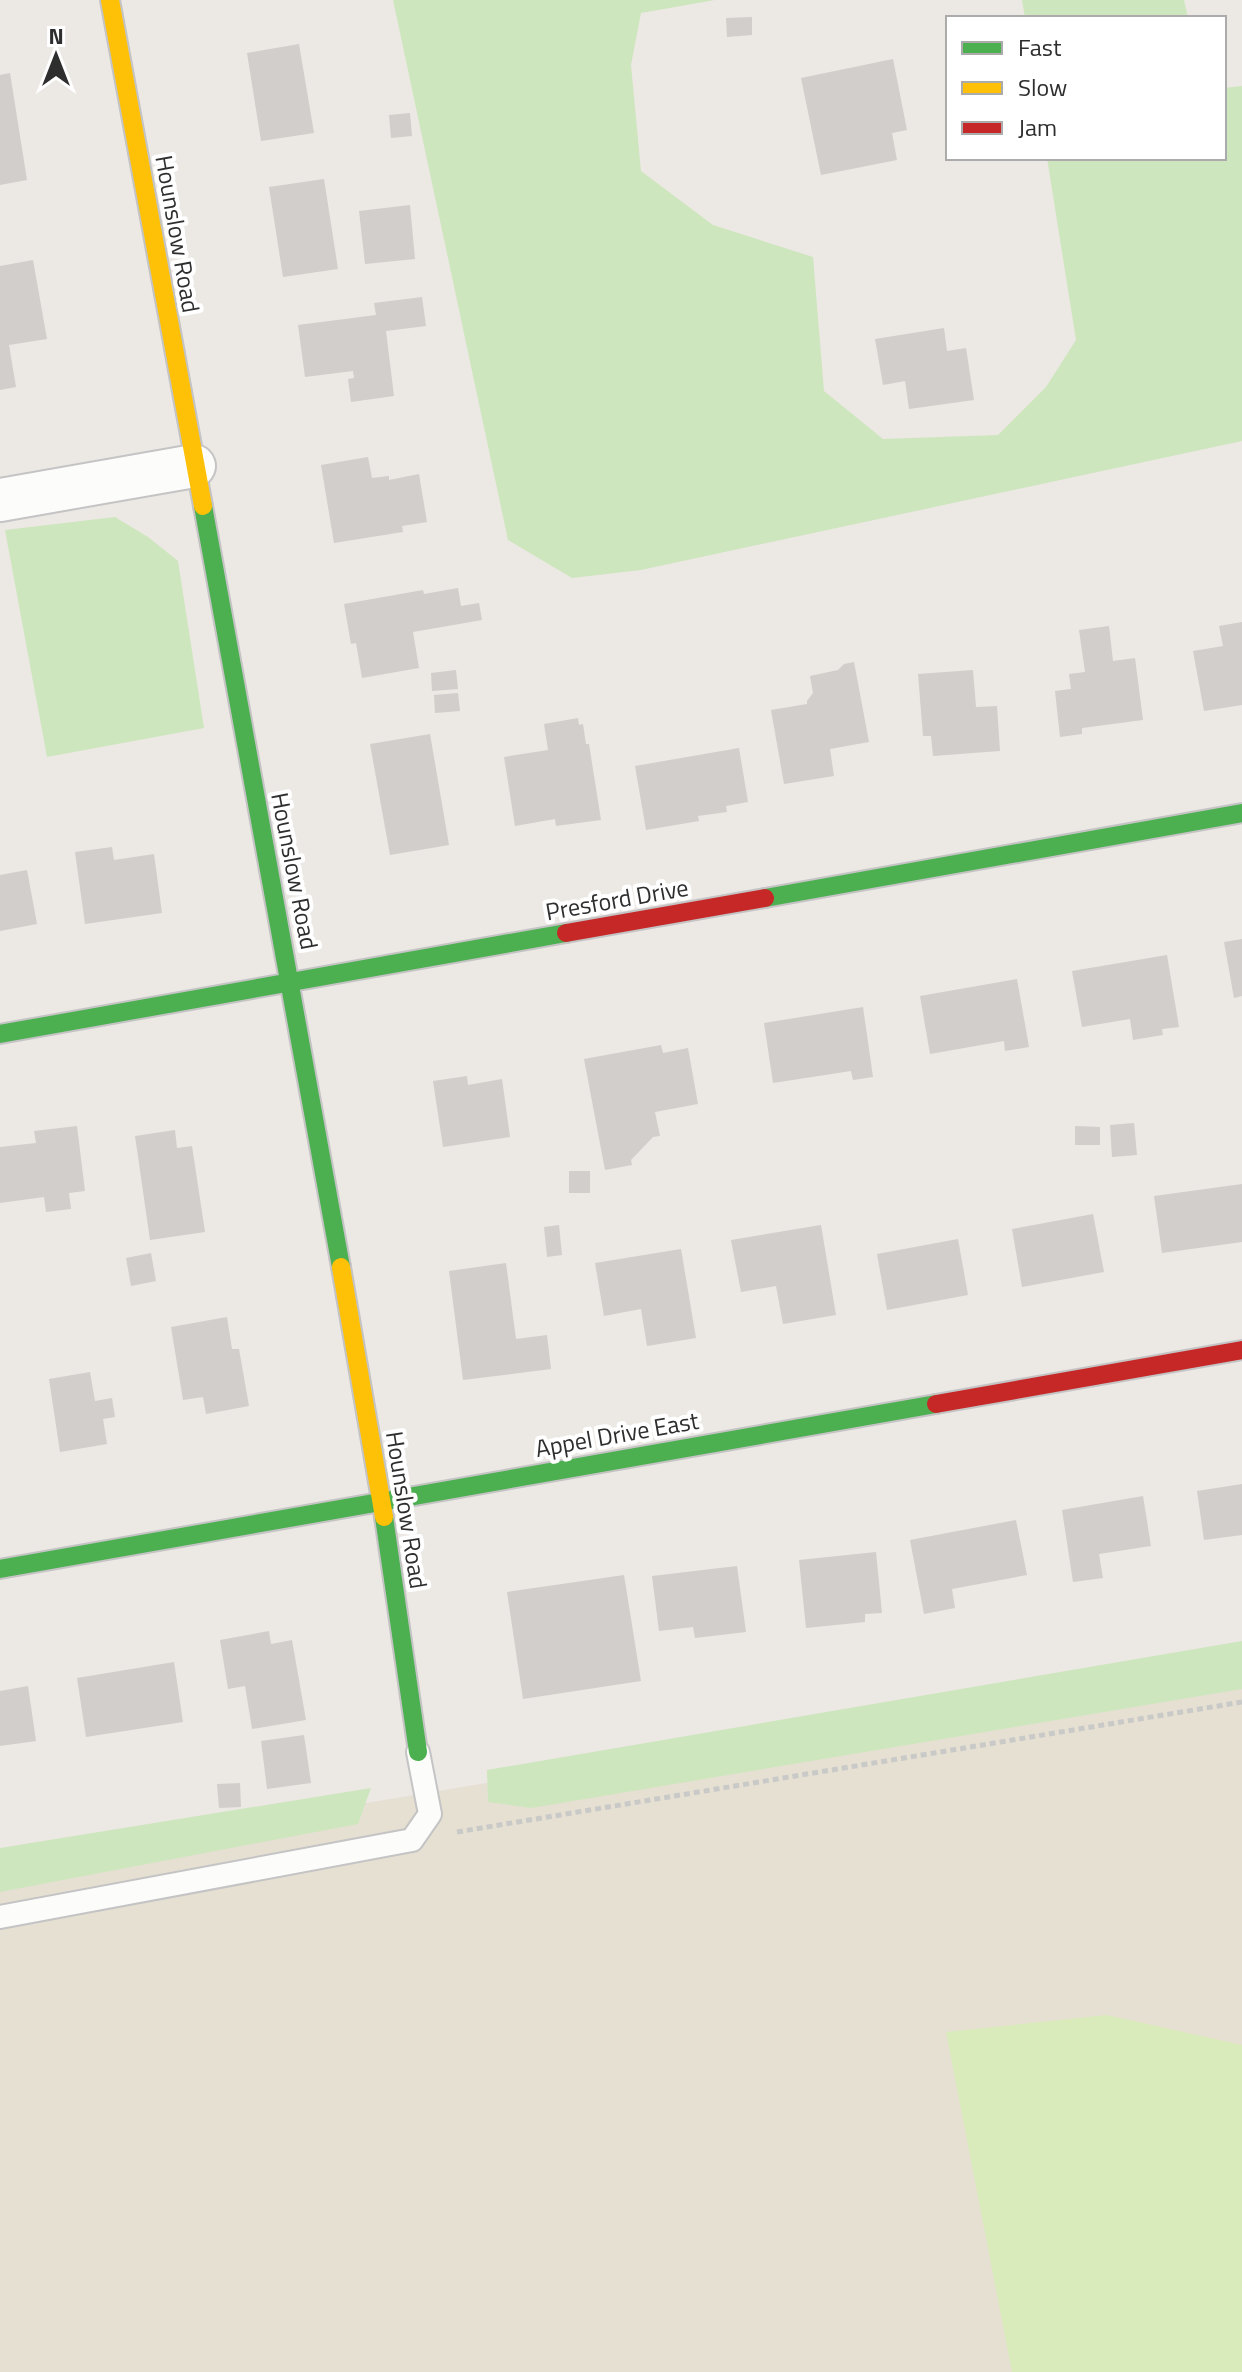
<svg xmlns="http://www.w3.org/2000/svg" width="1242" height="2372" font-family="'Titillium Web',sans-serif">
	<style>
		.education { fill: #e6e0d3 }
		.green { fill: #cee6be }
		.pitch { fill: #d9eabb }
		.building { fill: #d1cecb }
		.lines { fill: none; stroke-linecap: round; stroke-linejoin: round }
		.lane-casing { stroke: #c5c4c5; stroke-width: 26 }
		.street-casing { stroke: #c5c4c5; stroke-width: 46 }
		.fast-casing { stroke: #c5c4c5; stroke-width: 22 }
		.slow-casing { stroke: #c5c4c5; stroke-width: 22 }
		.jam-casing { stroke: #c5c4c5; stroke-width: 22 }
		.path { stroke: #c9c9c8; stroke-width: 5; stroke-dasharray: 6 4; stroke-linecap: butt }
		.lane { stroke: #fcfcfb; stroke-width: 22 }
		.street { stroke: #fcfcfb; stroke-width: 42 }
		.fast { stroke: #4caf50; stroke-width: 18 }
		.slow { stroke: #ffc107; stroke-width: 18 }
		.jam { stroke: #c62828; stroke-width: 18 }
		.labels { text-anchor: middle; stroke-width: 8; stroke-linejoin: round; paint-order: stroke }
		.street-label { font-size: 24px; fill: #2e2e2e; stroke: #fff }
	</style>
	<rect width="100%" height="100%" fill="#ece8e4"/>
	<!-- education -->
	<path class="education" d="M 1242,1657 L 1242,2372 L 0,2372 L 0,1864 Z"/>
	<!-- green -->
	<g class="green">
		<path d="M 393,0 L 715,0 L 641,13 L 631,65 L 641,171 L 713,225 L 813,257 L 824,391 L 883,439 L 998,435 L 1046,387 L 1076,340 L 1047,158 L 1224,158 L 1224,88 L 1242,86 L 1242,441 L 641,570 L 572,578 L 508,540 Z"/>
		<path d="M 1022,0 L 1184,0 L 1188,18 L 1025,18 Z"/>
		<path d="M 115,517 L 148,537 L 178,561 L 204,728 L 47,757 L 5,530 Z"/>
		<path d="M 1242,1641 L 1242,1689 L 531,1808 L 488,1802 L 487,1770 Z"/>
		<path d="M 371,1788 L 358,1824 L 0,1892 L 0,1848 Z"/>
	</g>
	<!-- pitch -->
	<path class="pitch" d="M 1107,2015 L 1242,2045 L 1242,2372 L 1012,2372 L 946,2032 Z"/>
	<!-- building -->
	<g class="building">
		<path d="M 752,17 L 752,35 L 727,37 L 726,18 Z"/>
		<path d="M 299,44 L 314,133 L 261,141 L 247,53 Z"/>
		<path d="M 893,59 L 907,130 L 892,133 L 897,160 L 821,175 L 801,78 Z"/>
		<path d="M 10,73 L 27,180 L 0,185 L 0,75 Z"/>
		<path d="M 410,113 L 412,136 L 391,138 L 389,115 Z"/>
		<path d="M 324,179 L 338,269 L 283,277 L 269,187 Z"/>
		<path d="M 410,205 L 415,259 L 365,264 L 359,211 Z"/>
		<path d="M 33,260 L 47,339 L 9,345 L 16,387 L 0,390 L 0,266 Z"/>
		<path d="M 422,297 L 426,326 L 386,331 L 394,396 L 351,402 L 348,379 L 354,378 L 353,371 L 305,377 L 298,325 L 376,315 L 374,303 Z"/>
		<path d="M 944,328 L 947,351 L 966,348 L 974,400 L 909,409 L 905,381 L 883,385 L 875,339 Z"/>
		<path d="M 368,457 L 372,478 L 389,476 L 389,480 L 419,474 L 427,522 L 402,526 L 403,532 L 334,543 L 321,465 Z"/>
		<path d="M 458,588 L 461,606 L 479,603 L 482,620 L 413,632 L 419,668 L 362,678 L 356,643 L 351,644 L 344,604 L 423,590 L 424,594 Z"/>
		<path d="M 1242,622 L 1242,705 L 1204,711 L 1193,651 L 1223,646 L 1219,626 Z"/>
		<path d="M 1109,626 L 1113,661 L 1135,658 L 1143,720 L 1082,728 L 1082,734 L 1060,737 L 1055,691 L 1071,689 L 1069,674 L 1085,672 L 1079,630 Z"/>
		<path d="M 854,662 L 869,742 L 830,749 L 834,776 L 784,784 L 771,710 L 807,704 L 807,701 L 813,693 L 810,676 L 838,670 L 844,664 Z"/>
		<path d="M 456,670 L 458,689 L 432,691 L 431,673 Z"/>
		<path d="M 973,670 L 976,707 L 997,706 L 1000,751 L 933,756 L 931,736 L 923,736 L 918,674 Z"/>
		<path d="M 458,693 L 460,711 L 435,713 L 434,695 Z"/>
		<path d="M 578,718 L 579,725 L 583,724 L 586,744 L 589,744 L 601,820 L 556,826 L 555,819 L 515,826 L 504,757 L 548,750 L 544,724 Z"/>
		<path d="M 430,734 L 449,845 L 390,855 L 370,744 Z"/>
		<path d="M 739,748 L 748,802 L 726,806 L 727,812 L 698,816 L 699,821 L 646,830 L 635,766 Z"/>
		<path d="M 112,847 L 114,860 L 154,854 L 162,913 L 85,924 L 75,852 Z"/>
		<path d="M 27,870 L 37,924 L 0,931 L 0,875 Z"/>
		<path d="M 1242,939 L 1242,996 L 1234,998 L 1224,942 Z"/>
		<path d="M 1167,955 L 1179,1027 L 1162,1029 L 1163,1035 L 1133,1040 L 1130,1019 L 1082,1027 L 1072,971 Z"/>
		<path d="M 1017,979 L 1029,1047 L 1005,1051 L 1004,1041 L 930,1054 L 920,996 Z"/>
		<path d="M 863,1007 L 873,1077 L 853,1080 L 851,1071 L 773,1083 L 764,1023 Z"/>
		<path d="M 661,1045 L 663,1053 L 688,1048 L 698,1104 L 655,1112 L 660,1136 L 653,1137 L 631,1160 L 632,1165 L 605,1170 L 584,1059 Z"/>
		<path d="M 467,1076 L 468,1085 L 502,1079 L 510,1137 L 443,1147 L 433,1081 Z"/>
		<path d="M 1134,1123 L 1137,1155 L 1112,1157 L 1110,1125 Z"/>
		<path d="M 77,1126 L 85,1191 L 69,1193 L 71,1209 L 46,1212 L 44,1197 L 0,1203 L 0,1147 L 36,1143 L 34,1131 Z"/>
		<path d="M 1075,1126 L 1100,1127 L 1100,1145 L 1075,1145 Z"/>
		<path d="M 175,1130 L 177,1148 L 192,1146 L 205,1232 L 150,1240 L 135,1136 Z"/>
		<rect x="569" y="1171" width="21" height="22"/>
		<path d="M 1242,1184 L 1242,1242 L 1162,1253 L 1154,1196 Z"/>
		<path d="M 1093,1214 L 1104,1272 L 1022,1287 L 1012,1229 Z"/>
		<path d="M 559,1225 L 562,1255 L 547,1257 L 544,1227 Z"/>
		<path d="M 821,1225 L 836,1315 L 783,1324 L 776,1286 L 741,1292 L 731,1240 Z"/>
		<path d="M 958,1239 L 968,1295 L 887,1310 L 877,1254 Z"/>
		<path d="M 681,1249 L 696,1338 L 647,1346 L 641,1309 L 604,1316 L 595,1263 Z"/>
		<path d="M 151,1253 L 156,1281 L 131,1286 L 126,1258 Z"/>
		<path d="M 506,1263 L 516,1339 L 547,1335 L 551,1369 L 463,1380 L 449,1271 Z"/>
		<path d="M 227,1317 L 232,1349 L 239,1349 L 249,1406 L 206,1414 L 203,1397 L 183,1400 L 171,1327 Z"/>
		<path d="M 90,1372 L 95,1401 L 112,1398 L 115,1417 L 103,1419 L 107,1444 L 60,1452 L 49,1379 Z"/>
		<path d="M 1242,1484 L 1242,1535 L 1204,1540 L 1197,1491 Z"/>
		<path d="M 1143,1496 L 1151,1546 L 1099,1554 L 1103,1578 L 1073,1582 L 1062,1510 Z"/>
		<path d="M 1016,1520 L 1027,1575 L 952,1589 L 955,1608 L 924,1614 L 910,1540 Z"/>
		<path d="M 876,1552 L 882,1613 L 865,1614 L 865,1622 L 806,1628 L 799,1560 Z"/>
		<path d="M 737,1566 L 746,1632 L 695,1638 L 693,1627 L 659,1631 L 652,1576 Z"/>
		<path d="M 624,1575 L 641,1681 L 523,1699 L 507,1592 Z"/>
		<path d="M 269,1631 L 271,1644 L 292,1640 L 306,1720 L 252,1729 L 245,1686 L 228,1689 L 220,1640 Z"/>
		<path d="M 174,1662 L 183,1722 L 86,1737 L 77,1678 Z"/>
		<path d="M 28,1686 L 36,1741 L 0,1746 L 0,1691 Z"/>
		<path d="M 304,1735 L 311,1783 L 267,1789 L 261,1741 Z"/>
		<path d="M 240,1783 L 241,1807 L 219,1808 L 217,1784 Z"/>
	</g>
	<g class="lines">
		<defs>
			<path id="lane" d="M 0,1917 L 412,1840 L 430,1814 L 418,1752"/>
			<path id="street" d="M 0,500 L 194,466"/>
			<g id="fast">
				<path d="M 203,506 L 341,1267"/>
				<path d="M 765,898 L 1242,813"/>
				<path d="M 0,1034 L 566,933"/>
				<path d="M 384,1517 L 418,1752"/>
				<path d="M 0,1569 L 936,1404"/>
			</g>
			<g id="slow">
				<path d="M 110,0 L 203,506"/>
				<path d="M 341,1267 L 384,1517"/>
			</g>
			<g id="jam">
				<path d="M 566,933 L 765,898"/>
				<path d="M 936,1404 L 1242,1350"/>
			</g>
		</defs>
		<!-- lane casing -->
		<use href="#lane" class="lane-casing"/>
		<!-- street casing -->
		<use href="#street" class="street-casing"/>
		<!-- fast casing -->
		<use href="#fast" class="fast-casing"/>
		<!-- slow casing -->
		<use href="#slow" class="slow-casing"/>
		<!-- jam casing -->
		<use href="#jam" class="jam-casing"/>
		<!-- path -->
		<path class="path" d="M 457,1832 L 1242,1702"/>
		<!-- lane -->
		<use href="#lane" class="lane"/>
		<!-- street -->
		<use href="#street" class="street"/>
		<!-- fast -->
		<use href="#fast" class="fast"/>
		<!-- slow -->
		<use href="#slow" class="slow"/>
		<!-- jam -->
		<use href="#jam" class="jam"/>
	</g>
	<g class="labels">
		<!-- street labels -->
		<g class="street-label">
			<text transform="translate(177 234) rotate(80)" y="8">Hounslow Road</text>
			<text transform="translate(294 871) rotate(79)" y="8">Hounslow Road</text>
			<text transform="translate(617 900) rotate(-10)" y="8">Presford Drive</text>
			<text transform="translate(617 1435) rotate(-10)" y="8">Appel Drive East</text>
			<text transform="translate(406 1510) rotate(81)" y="8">Hounslow Road</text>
		</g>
	</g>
	<!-- legend -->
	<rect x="946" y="16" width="280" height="144" fill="#ffffff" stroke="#ababab" stroke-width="2"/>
	<rect x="962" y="42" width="40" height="12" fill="#4caf50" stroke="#ababab" stroke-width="2"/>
	<text x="1018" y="56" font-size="24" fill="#2e2e2e">Fast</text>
	<rect x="962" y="82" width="40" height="12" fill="#ffc107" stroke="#ababab" stroke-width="2"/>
	<text x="1018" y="96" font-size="24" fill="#2e2e2e">Slow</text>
	<rect x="962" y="122" width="40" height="12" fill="#c62828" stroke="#ababab" stroke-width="2"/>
	<text x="1018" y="136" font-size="24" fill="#2e2e2e">Jam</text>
	<!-- north arrow -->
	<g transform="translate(56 56)" stroke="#ffffff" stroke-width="6" paint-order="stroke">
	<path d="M0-6L14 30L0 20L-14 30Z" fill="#2e2e2e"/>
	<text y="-12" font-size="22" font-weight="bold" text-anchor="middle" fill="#2e2e2e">N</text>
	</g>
</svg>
